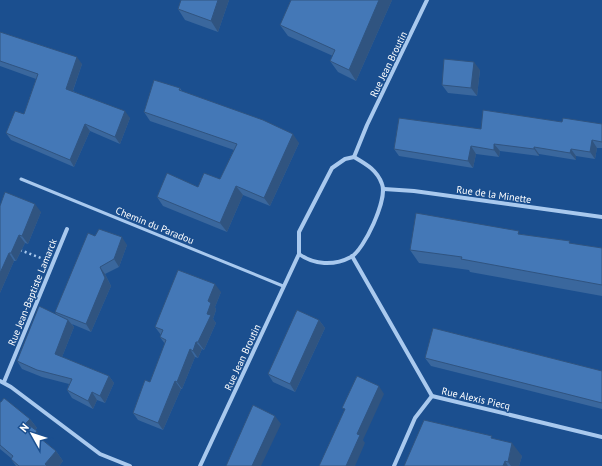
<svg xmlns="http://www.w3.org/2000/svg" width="602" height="466" font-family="'PT Sans',sans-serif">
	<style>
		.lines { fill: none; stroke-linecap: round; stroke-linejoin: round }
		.path { stroke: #a9c9ee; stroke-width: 2.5; stroke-dasharray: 2 3; stroke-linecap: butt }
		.lane { stroke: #a9c9ee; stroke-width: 3 }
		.street { stroke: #a9c9ee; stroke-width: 4 }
		.wall { fill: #3a679d }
		.shaded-wall { fill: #305480 }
		.building { fill: #4478b7; stroke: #305480 }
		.labels { text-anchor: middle; stroke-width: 3; stroke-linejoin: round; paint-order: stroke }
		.street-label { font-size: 10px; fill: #fff; stroke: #1b4f8f }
	</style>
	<rect width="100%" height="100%" fill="#1b4f8f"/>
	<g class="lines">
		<!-- path -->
		<path class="path" d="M 20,250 L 41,258"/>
		<!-- lane -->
		<path class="lane" d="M 21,179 L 283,286"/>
		<!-- street -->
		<g class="street">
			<path d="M 354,157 C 366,164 377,170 382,184 C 388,199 364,250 351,257 C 334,266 314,265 299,254 L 299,232 L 332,168 L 345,159 Z"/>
			<path d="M 354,157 L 367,125 L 427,0"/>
			<path d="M 384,189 L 414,191 L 602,217"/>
			<path d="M 352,256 L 432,396 L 602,437"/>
			<path d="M 0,381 L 11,387 L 100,454 L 130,466"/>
			<path d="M 4,382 L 67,229"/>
			<path d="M 200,466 L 299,254"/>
			<path d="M 394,466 L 415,418 L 432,396"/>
		</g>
	</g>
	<!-- wall -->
	<g class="wall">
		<path d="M 229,0 L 218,32 L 185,20 L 178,9 Z"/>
		<path d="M 392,0 L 356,81 L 338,72 L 330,61 L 333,56 L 288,36 L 280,25 Z"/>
		<path d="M 0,32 L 82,64 L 73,91 L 130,118 L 120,144 L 90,131 L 74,167 L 11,140 L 6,133 L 24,114 L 36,79 L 0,66 Z"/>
		<path d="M 480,70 L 477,96 L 448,93 L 442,85 Z"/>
		<path d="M 180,88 L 182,91 L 299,143 L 270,206 L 243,195 L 227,232 L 163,206 L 157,197 L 198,187 L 220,179 L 234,150 L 150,121 L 144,112 Z"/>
		<path d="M 562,122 L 602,124 L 602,148 L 597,148 L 595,159 L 576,156 L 576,160 L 539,154 L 539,156 L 500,151 L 499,157 L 476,154 L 473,168 L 399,156 L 394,149 L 481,129 Z"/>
		<path d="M 0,206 L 41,212 L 28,244 L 25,243 L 16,261 L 14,261 L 0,293 Z"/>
		<path d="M 521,234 L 571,244 L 602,248 L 602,296 L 470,272 L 469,270 L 419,263 L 410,250 Z"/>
		<path d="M 95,236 L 127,245 L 119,267 L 105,274 L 111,286 L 91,332 L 72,324 L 74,327 L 62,357 L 109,376 L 114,383 L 105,403 L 97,400 L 93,409 L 72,398 L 67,390 L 69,384 L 42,377 L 22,369 L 17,361 L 56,314 L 55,312 Z"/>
		<path d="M 221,292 L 215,307 L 216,310 L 213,319 L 216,323 L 204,350 L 202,349 L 198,358 L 195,357 L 182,389 L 181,389 L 163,430 L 138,420 L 133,413 L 150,382 L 165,344 L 160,337 L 161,335 L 155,327 Z"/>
		<path d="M 319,320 L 325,328 L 295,392 L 273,382 L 268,374 Z"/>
		<path d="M 425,358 L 602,371 L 602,409 L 431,366 Z"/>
		<path d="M 0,402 L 30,419 L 37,428 L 35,430 L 43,440 L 56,451 L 63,461 L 59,466 L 16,466 L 11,459 L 11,458 L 0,449 Z"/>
		<path d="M 493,438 L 522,456 L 519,466 L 404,466 Z"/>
	</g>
	<!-- shaded-wall -->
	<g class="shaded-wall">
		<path d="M 218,0 L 229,0 L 218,32 L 211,21 Z"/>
		<path d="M 379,0 L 392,0 L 356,81 L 349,70 Z"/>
		<path d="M 77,57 L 82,64 L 71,96 L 66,89 Z"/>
		<path d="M 474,62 L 480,70 L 477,96 L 471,88 Z"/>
		<path d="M 125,111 L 130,118 L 120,144 L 115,137 Z"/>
		<path d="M 85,124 L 90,131 L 74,167 L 70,160 Z"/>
		<path d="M 293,134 L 299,143 L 270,206 L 264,198 Z"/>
		<path d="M 592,140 L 597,148 L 595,159 L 590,152 Z"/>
		<path d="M 494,144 L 500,151 L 499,157 L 494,150 Z"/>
		<path d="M 471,146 L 476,154 L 473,168 L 468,161 Z"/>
		<path d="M 534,147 L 539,154 L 539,156 L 534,149 Z"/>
		<path d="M 571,149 L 576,156 L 576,160 L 570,153 Z"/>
		<path d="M 236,186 L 243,195 L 227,232 L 220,223 Z"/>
		<path d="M 35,204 L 41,212 L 28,244 L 22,236 Z"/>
		<path d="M 19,235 L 25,243 L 16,261 L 11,253 Z"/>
		<path d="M 122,237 L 127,245 L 119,267 L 114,259 Z"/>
		<path d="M 9,253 L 14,261 L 0,293 L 0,273 Z"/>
		<path d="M 100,267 L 105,274 L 111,286 L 91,332 L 86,324 Z"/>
		<path d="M 215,284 L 221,292 L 215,307 L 216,310 L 213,319 L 216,323 L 204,350 L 198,342 L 207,314 L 208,301 Z"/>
		<path d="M 68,320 L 74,327 L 60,362 L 55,354 Z"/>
		<path d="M 319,320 L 325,328 L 295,392 L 290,384 Z"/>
		<path d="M 196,342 L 202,349 L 198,358 L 193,351 Z"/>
		<path d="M 190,349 L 195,357 L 182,389 L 177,382 Z"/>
		<path d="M 109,376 L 114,383 L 105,403 L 100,396 Z"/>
		<path d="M 175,381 L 181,389 L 163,430 L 158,423 Z"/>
		<path d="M 379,386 L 384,394 L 363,440 L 365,443 L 355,466 L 346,466 L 357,434 Z"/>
		<path d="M 92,392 L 97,400 L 93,409 L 88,401 Z"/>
		<path d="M 275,416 L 281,424 L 261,466 L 252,466 Z"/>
		<path d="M 30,419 L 37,428 L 33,432 L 26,423 Z"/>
		<path d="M 37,431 L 43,441 L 35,434 Z"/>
		<path d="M 512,443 L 522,456 L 519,466 L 511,466 L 508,462 Z"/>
		<path d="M 56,451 L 63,461 L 59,466 L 46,466 L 45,464 Z"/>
		<path d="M 505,461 L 508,466 L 503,466 Z"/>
	</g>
	<!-- building -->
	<g class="building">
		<path d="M 181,0 L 218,0 L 211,21 L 178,9 Z"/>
		<path d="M 291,0 L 379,0 L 349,70 L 330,61 L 335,50 L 280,25 Z"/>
		<path d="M 0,32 L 77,57 L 66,89 L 125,111 L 115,137 L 85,124 L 70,160 L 6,133 L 15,111 L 24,114 L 38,74 L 0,61 Z"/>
		<path d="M 444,59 L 474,62 L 471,88 L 442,85 Z"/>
		<path d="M 154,80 L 180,88 L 179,90 L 263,120 L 293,134 L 264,198 L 236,186 L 220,223 L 157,197 L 167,173 L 198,187 L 204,173 L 220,179 L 237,144 L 144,112 Z"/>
		<path d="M 483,110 L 562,122 L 563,118 L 602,124 L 602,142 L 592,140 L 590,152 L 571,149 L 570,153 L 534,147 L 534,149 L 494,144 L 494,150 L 471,146 L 468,161 L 394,149 L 399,118 L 481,129 Z"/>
		<path d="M 5,192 L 35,204 L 22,236 L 19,235 L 11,253 L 9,253 L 0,273 L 0,206 Z"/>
		<path d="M 416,213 L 519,231 L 518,234 L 570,241 L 569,243 L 602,248 L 602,285 L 461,259 L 462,257 L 410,250 Z"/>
		<path d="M 99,229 L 122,237 L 114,259 L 100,267 L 105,278 L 86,324 L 55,312 L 88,233 L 95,236 Z"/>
		<path d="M 178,270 L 215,284 L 208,301 L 211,303 L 207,314 L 211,315 L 198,342 L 196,342 L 193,351 L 190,349 L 177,382 L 175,381 L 158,423 L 133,413 L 145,380 L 150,382 L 166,340 L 160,337 L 163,330 L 155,327 Z"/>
		<path d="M 39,306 L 68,320 L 55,354 L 109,376 L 100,396 L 92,392 L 88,401 L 67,390 L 72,379 L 37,370 L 17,361 Z"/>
		<path d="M 297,310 L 319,320 L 290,384 L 268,374 Z"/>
		<path d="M 433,328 L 602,371 L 602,403 L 425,358 Z"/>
		<path d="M 357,376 L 379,386 L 357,434 L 360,435 L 346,466 L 319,466 L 345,409 L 342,408 Z"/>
		<path d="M 4,398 L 30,419 L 26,423 L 37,431 L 35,434 L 56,451 L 45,464 L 47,466 L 19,466 L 11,459 L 13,456 L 0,445 L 0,402 L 1,402 Z"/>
		<path d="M 253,405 L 275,416 L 252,466 L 226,466 Z"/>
		<path d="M 424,420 L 492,436 L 491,438 L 512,443 L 508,462 L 505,461 L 503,466 L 404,466 Z"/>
	</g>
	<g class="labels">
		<!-- street labels -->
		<g class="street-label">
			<text transform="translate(388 64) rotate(-64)" y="4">Rue Jean Broutin</text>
			<text transform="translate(494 194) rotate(8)" y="4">Rue de la Minette</text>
			<text transform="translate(155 225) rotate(22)" y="4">Chemin du Paradou</text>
			<text transform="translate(32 292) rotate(-68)" y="4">Rue Jean-Baptiste Lamarck</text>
			<text transform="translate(242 357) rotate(-65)" y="4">Rue Jean Broutin</text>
			<text transform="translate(476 398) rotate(13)" y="4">Rue Alexis Piecq</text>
		</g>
	</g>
	<!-- north arrow -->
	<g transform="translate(32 434) rotate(309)" stroke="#1b4f8f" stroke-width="3" paint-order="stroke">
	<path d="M0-3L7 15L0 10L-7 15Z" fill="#ffffff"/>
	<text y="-6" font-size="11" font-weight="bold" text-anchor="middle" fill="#ffffff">N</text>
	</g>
</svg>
